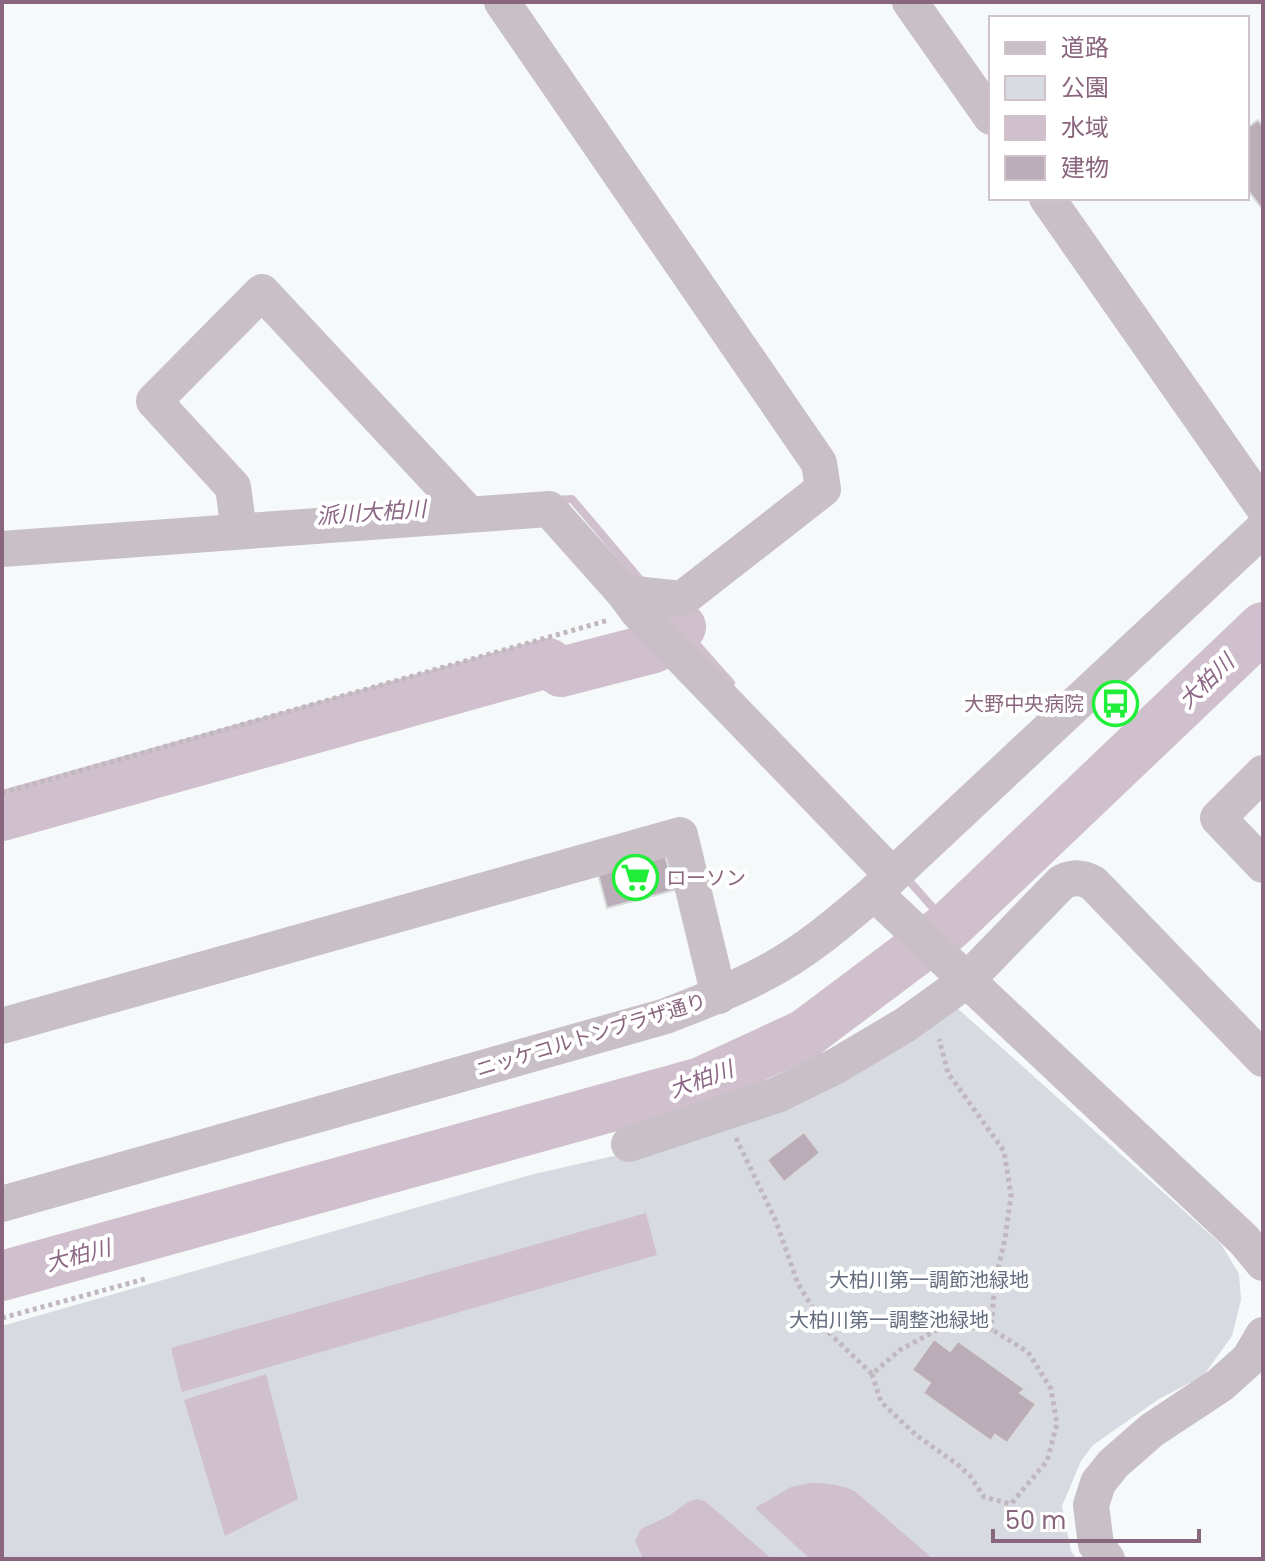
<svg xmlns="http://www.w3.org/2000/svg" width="1265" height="1561" font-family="Poppins,'Noto Sans JP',sans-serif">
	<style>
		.green { fill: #d7dbe1 }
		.water { fill: #d0c0ce }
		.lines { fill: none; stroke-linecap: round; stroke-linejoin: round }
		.stream { stroke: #d0c0ce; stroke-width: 8 }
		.river { stroke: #d0c0ce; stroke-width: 50 }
		.building { fill: #bbadb8; stroke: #d8dbda; stroke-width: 2 }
		.path { stroke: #c0b8bd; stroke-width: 5; stroke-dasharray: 4 4; stroke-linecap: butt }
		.minor { stroke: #c9bfc6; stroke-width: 36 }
		.labels { text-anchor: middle; stroke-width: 8; stroke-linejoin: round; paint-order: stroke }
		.poi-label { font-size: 20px; fill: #89667e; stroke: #fff; text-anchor: end }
		.street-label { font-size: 20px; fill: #89667e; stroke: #fff }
		.park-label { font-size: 20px; fill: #656e80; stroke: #fff }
		.water-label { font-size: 22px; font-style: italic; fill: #8b6785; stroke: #fff }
	</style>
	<rect width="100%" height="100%" fill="#f6f9f9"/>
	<!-- green -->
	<path class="green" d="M 955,1006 L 1221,1244 L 1239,1274 L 1241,1300 L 1232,1336 L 1203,1376 L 1159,1399 L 1093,1445 L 1081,1461 L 1062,1506 L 1071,1551 L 1077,1559 L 2,1559 L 2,1326 L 534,1174 L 715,1133 Z"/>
	<!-- water -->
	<g class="water">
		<path d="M 646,1213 L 657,1255 L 182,1392 L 171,1348 Z"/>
		<path d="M 266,1374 L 298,1499 L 225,1536 L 184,1400 Z"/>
		<path d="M 810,1483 C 827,1483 840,1484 856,1492 L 933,1559 L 810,1559 L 755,1508 L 791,1487 Z"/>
		<path d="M 697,1499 L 705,1501 L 772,1559 L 643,1559 L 635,1541 L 641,1529 L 670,1515 L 688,1502 Z"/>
	</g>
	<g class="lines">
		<!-- stream -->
		<g class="stream">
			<path d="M 554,500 L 572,499 L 644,584"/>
			<path d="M 666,610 L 731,683"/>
			<path d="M 904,875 L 949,926"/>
		</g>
		<!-- river -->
		<g class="river">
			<path d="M 2,816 L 548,663 L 561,672 L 654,648 L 681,627"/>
			<path d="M 2,1276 L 701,1082 L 805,1034 L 949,926 L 1263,627"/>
		</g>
	</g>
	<!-- building -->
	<g class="building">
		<path d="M 1258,120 L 1263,127 L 1263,210 L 1247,189 L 1247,128 Z"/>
		<path d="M 663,848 L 675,890 L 607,908 L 596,866 Z"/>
		<path d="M 804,1132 L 820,1153 L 784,1182 L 767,1160 Z"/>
		<path d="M 934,1339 L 950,1351 L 958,1341 L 1025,1389 L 1020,1393 L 1036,1404 L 1007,1443 L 995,1435 L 991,1441 L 923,1393 L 930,1383 L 912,1370 Z"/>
	</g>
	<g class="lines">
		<!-- path -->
		<g class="path">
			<path d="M 2,793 L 609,620"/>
			<path d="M 736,1138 L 775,1219 L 798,1284 L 828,1332 L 872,1374 L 900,1350 L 946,1325 L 991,1329 L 995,1281 L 1005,1239 L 1011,1195 L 1004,1151 L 948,1073 L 939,1039"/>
			<path d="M 2,1318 L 145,1279"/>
			<path d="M 872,1374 L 881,1402 L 916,1435 L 957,1464 L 971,1477 L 984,1497 L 1011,1504 L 1047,1461 L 1057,1424 L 1051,1389 L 1028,1352 L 991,1329"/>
		</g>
		<!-- minor -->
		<g class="minor">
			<path d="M 502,2 L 819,463 L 823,489 L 682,599 L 624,593"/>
			<path d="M 910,2 L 991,117"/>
			<path d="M 1047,198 L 1263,507"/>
			<path d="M 239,531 L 233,487 L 154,401 L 262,292 L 469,514"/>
			<path d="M 2,549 L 549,509 L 624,593 L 638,612 L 892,875"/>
			<path d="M 1263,773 L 1218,818 L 1263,865"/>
			<path d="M 874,893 L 1244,1240 L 1263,1263"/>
			<path d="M 2,1026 L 680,835 L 719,996"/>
			<path d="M 629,1144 L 777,1095 L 836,1066 L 905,1025 L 966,981 L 1062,882 C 1074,877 1082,877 1093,883 L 1263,1059"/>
			<path d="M 2,1204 L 666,1016 C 699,1003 732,991 763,974 C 804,953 839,923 874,893 L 1263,529"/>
			<path d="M 1107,1559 L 1096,1545 L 1091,1505 L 1098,1483 L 1113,1464 L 1152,1430 L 1220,1385 L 1249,1359 L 1263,1335"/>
		</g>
	</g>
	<!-- icons -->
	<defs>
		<symbol id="bus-ring" viewBox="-11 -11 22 22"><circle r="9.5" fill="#fff" stroke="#21ee39" stroke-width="1.5"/><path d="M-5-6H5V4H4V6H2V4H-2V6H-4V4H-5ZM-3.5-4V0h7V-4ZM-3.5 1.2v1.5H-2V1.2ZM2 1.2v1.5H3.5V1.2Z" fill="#21ee39"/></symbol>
		<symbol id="supermarket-ring" viewBox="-11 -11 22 22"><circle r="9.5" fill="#fff" stroke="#21ee39" stroke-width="1.5"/><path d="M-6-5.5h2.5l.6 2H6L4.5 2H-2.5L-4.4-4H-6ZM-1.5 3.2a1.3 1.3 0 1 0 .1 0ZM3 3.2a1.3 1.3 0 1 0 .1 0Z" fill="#21ee39"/></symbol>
	</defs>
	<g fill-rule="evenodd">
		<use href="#bus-ring" x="1090" y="678" width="51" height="51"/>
		<use href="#supermarket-ring" x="610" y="852" width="51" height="51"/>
	</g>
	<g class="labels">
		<!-- poi labels -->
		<g class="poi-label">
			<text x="1084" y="711">大野中央病院</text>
			<text x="666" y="885" text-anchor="start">ローソン</text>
		</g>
		<!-- street labels -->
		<g class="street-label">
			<text transform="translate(591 1035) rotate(-17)" y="7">ニッケコルトンプラザ通り</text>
		</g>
		<!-- park labels -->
		<g class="park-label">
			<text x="929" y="1287">大柏川第一調節池緑地</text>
			<text x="889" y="1327">大柏川第一調整池緑地</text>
		</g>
		<!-- water labels -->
		<g class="water-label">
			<text transform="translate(371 512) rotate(-4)" y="8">派川大柏川</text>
			<text transform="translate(1206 681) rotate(-44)" y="8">大柏川</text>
			<text transform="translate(701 1079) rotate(-20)" y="8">大柏川</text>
			<text transform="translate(78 1255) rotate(-15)" y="8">大柏川</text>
		</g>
	</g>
	<!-- border -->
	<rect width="1265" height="1561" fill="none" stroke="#89667e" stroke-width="8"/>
	<!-- legend -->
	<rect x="989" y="16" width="260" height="184" fill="#ffffff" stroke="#d0c2cb" stroke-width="2"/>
	<rect x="1005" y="42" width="40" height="12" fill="#c9bfc6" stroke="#d0c2cb" stroke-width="2"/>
	<text x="1061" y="56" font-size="24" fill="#89667e">道路</text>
	<rect x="1005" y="76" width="40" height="24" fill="#d7dbe1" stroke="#d0c2cb" stroke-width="2"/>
	<text x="1061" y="96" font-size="24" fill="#89667e">公園</text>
	<rect x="1005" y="116" width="40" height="24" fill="#d0c0ce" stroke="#d0c2cb" stroke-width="2"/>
	<text x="1061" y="136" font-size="24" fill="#89667e">水域</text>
	<rect x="1005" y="156" width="40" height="24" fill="#bbadb8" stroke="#d0c2cb" stroke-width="2"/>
	<text x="1061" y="176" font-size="24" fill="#89667e">建物</text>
	<!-- scale -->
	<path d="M993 1529v12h206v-12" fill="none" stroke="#89667e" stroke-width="4"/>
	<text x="1005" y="1529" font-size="24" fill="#89667e" stroke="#ffffff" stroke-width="6" paint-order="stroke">50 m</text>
</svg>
